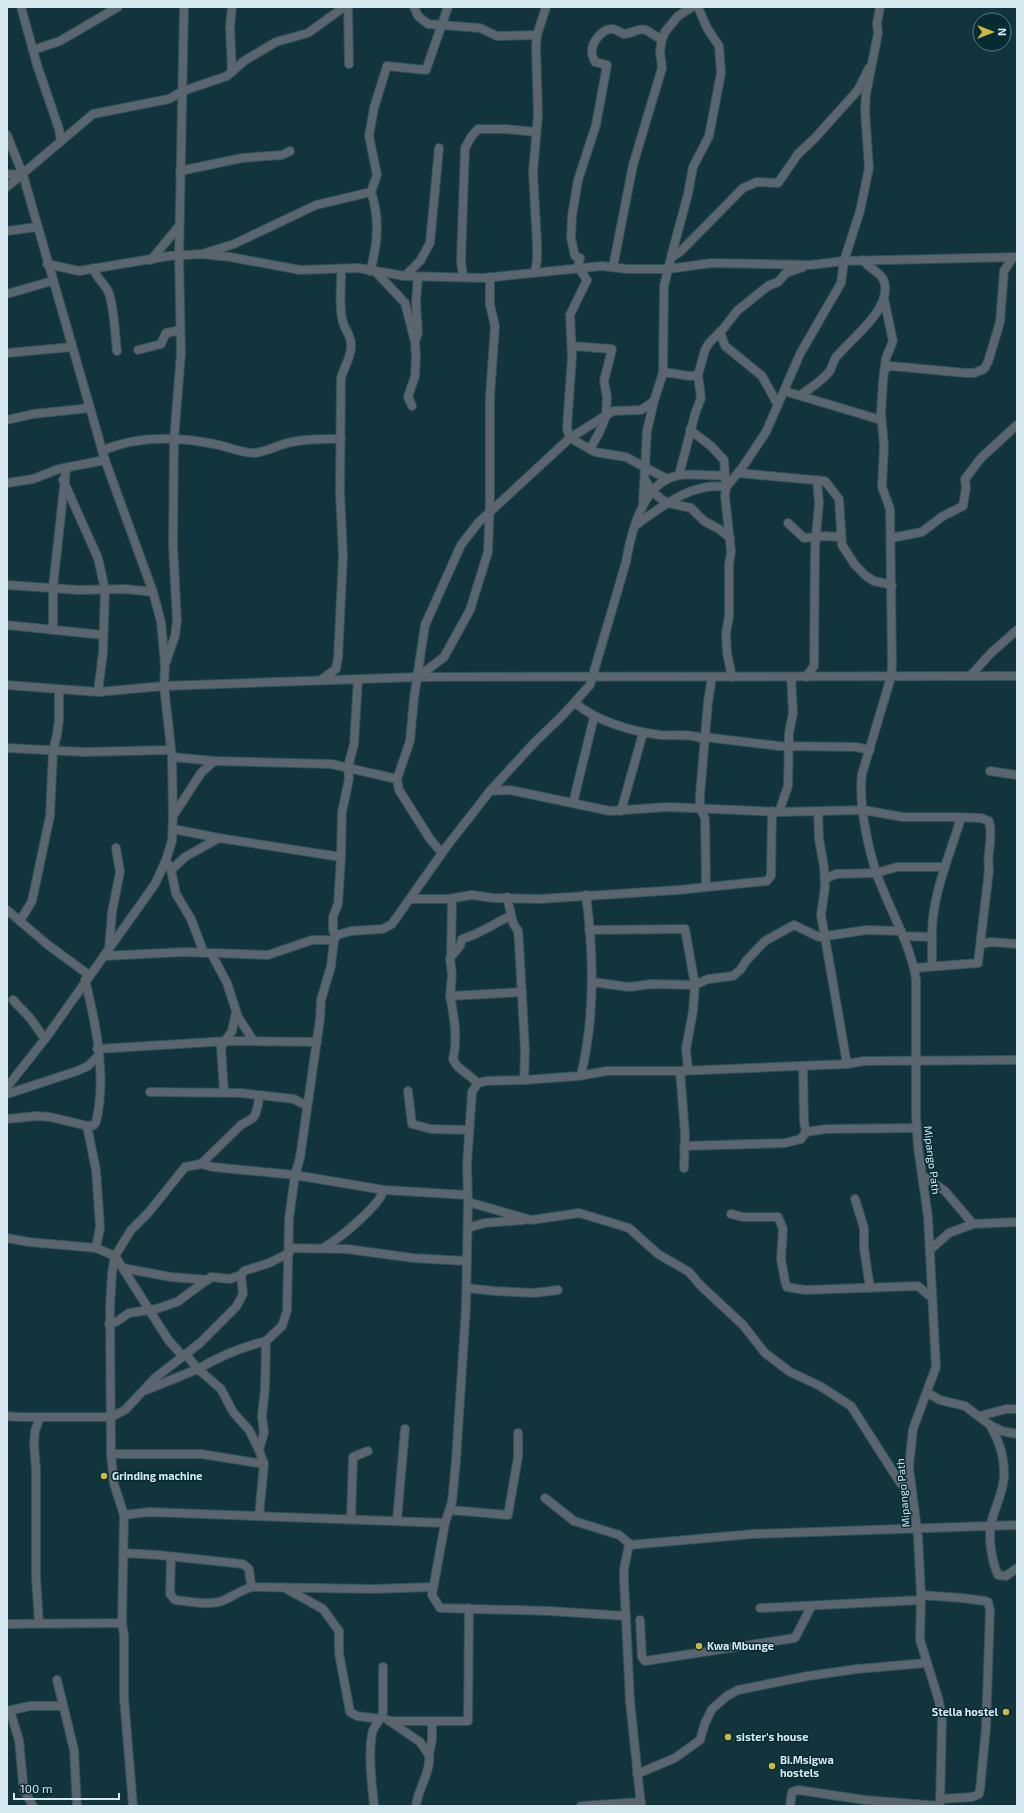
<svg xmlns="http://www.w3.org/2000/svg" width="1024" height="1813" font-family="'Exo 2',sans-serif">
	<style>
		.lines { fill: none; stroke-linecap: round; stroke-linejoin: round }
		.minor-casing { stroke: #315259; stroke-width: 10 }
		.minor { stroke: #5a656d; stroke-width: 8 }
		.poi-dot { fill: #cdb938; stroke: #062b33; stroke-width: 1.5 }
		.labels { text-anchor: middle; stroke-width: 3; stroke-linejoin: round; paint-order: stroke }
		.street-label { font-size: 11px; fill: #d6e9ee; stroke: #062b33 }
		.poi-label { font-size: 11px; font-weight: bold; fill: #d6e9ee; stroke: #062b33; text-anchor: start }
	</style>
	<rect width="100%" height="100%" fill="#12353d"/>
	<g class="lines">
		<defs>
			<g id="minor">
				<path d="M 21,7 L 37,65 L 59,129 L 61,141"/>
				<path d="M 232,7 L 230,27 L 232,72"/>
				<path d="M 348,7 L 349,64"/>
				<path d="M 414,7 L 418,16 L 428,24 L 480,28 L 497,36 L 537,35"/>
				<path d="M 662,39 C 655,37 652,33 646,30 C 638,27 632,34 624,34 C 621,33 617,30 613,29 C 602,28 591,43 592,53 C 592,56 594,59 595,62 L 607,65 L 596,125 L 578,180 L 572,216 L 571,238 L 575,256 L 580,258 L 578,267 L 587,280 L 570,315 L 572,356 L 567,428 L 570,438 L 595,452 L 626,457 L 667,479"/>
				<path d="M 33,50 L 60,41 L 118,7"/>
				<path d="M 7,135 L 23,175 L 105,460 L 153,592 L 161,622 L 165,665 L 164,686 L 172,757 L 173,816 L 172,841 L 166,860 L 155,884 L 45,1039 L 7,1087"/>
				<path d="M 180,171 L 242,158 L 282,155 L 290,151"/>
				<path d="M 7,174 L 23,175"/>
				<path d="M 7,187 L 93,114 L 169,99 L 183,91 L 227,76 L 244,61 L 276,42 L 308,33 L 344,7"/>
				<path d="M 7,231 L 37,227"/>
				<path d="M 205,253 L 234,244 L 316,205 L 371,192 L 377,175 L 369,136 L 374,108 L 387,66 L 426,70 L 448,7"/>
				<path d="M 671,257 L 688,194 L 693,167 L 709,136 L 721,73 L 719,46 L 707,28 L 698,7"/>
				<path d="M 151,260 L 179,226"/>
				<path d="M 47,264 L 79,271 L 169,256 L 201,254 L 230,257 L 300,270 L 358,268 L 405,276 L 484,278 L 602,266 L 627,269 L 668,269 L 712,263 L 810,265 L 844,261 L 1017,257"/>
				<path d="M 613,267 L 633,165 L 662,68 L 660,51 L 662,39 L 665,32 L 678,16 L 692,7"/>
				<path d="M 93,268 C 97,279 103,282 108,291 C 114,303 115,336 117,351"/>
				<path d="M 370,271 C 378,245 380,218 371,192"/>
				<path d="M 376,272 L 405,303 L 415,342 L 416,357 L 415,376 L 408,397 L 412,406"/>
				<path d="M 535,272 L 537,260 L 537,243 L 533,172 L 538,115 L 536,47 L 537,35 L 546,7"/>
				<path d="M 405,276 L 420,261 L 430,243 L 439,148"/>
				<path d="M 463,277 L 461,261 L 465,148 L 471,137 L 478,129 L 505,129 L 536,132"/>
				<path d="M 7,294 L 52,281"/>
				<path d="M 884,299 L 893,341 L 886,358 L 883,381 L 881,413 L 884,446 L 882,487 L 890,509 L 892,665 L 891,677 L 862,774 C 858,806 870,861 883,890 C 895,919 911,948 916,979 L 916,1115 L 918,1147 L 928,1217 L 936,1367 L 913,1429 L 909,1467 L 918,1537 L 921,1595 L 920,1640 L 939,1701 L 942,1720 L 940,1806"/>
				<path d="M 720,332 L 725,346 L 762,376 L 778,405"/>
				<path d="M 415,342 L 418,333 L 416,302 L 418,277"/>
				<path d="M 572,346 L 612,349 L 604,381 L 607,397 L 606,416 L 599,433 L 590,449"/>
				<path d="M 138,350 L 161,344 L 166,333 L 180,330"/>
				<path d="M 7,353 L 72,347"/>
				<path d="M 886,368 L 891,366 L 966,373 L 974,373 L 984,369 L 988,362 L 1000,322 L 1004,271 L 1013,257"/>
				<path d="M 663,373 L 664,286 L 671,258 L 681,251 L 743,188 L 757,182 L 778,183 L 798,154 L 814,139 L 858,90 L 869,68"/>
				<path d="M 784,391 L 881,420"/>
				<path d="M 801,395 C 810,388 822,381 829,372 C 833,367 833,360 837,356 C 852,338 893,308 884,281 C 881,272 869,269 863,260"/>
				<path d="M 7,420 L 33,414 L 90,408"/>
				<path d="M 102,451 C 138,435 181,437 219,445 C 231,448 242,453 254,453 C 268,452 279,444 292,442 C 309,438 324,439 341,439"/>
				<path d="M 738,473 L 825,481 L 839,499 L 842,545 L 855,565 L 866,576 L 874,581 L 892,585"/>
				<path d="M 679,475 L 695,414 L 701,398 L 698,375 L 705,350 L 709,343 L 723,329 L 737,311 L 768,286 L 778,282 L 786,273 L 803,267"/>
				<path d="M 63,480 L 98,558 L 105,590 L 103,652 L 98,692"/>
				<path d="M 646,481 L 652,491 L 661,499 L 668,503 L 691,508 L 704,521 L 719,529 L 730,538"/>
				<path d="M 7,483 L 33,479 L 59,469 L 105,460"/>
				<path d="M 643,503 L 647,431 L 654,401"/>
				<path d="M 788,523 L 804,538 L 825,536 L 840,537"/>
				<path d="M 636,525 C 662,506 692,482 726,487 L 724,460 L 711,446 L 690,430"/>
				<path d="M 891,538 L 922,532 L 943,516 L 963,506 L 966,488 L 965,479 L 981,458 L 1017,425"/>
				<path d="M 7,585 L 79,590 L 125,589 L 153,592"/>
				<path d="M 7,625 L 103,635"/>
				<path d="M 53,630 L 53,587 L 66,469"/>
				<path d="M 166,662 L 175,636 L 177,621 L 173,545 L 174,440 L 181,353 L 179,255 L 184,7"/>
				<path d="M 971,675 L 991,653 L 1017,630"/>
				<path d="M 418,677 L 444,657 L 470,610 L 488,552 L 490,497 L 490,396 L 495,326 L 490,305 L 490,277"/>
				<path d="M 732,677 L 727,653 L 726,633 L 729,616 L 729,565 L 731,551 L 725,496 L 726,487 L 742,468 L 766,432 L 800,354 L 841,283 L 844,261 L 860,211 L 869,168 L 865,111 L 866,94 L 878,33 L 877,23 L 880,7"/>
				<path d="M 806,677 L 814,666 L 815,547 L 819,503 L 817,480"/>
				<path d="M 321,680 L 336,669 L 338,658 L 343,556 L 340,493 L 341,378 C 344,367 351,358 351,346 C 352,337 345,330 343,322 C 338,306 342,287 341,269"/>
				<path d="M 7,685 L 98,692 L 164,686 L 418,677 L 1017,676"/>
				<path d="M 575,703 C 596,721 633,732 661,735 C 676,736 690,733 704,739"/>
				<path d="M 704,737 L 779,746 L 856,747 L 870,750"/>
				<path d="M 7,748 L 84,752 L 171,750"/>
				<path d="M 172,757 L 214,761 L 331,764 L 397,779"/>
				<path d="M 990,771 L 1017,775"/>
				<path d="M 490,791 L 510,790 L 610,811 L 668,807 L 779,812 L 863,810 L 903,817 L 954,817 L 960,821 C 949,857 931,898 932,937 L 903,936"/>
				<path d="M 573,803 L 594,717"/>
				<path d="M 621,811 L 643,733"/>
				<path d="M 779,812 L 788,786 L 789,733 L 793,713 L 791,677"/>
				<path d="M 818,812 L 819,839 L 824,867 L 825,887 L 821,915 L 823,926 L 847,1064"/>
				<path d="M 173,816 L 201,773 L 214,761"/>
				<path d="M 173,829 L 219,838 L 341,857"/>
				<path d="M 442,853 L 430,839 L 399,790 L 397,779 L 410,741 L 414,698 L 425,625 L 461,545 L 478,523 L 570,438 L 613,411 L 641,410 L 654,401 L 663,373 C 675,371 686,379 698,375"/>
				<path d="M 166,860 L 171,870 L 176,894 L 191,919 L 204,953"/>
				<path d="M 171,870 L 185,857 L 219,838"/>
				<path d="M 825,879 L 836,874 L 876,873 L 897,867 L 945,867"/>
				<path d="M 706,886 L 705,818 L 700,808 L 700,795 L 708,702 L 712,677"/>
				<path d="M 507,897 L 513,923 L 518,931 L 519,943 L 525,1050 L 524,1080"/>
				<path d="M 411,899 L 448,899 L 472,895 L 493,898 L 539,899 L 678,890 L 767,881 L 771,876 L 772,811"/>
				<path d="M 7,910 L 48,945 L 89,975"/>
				<path d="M 511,916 C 494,923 480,934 462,939 L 460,946 L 450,958 L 452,975 L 450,996 L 522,992"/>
				<path d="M 20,921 L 32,901 L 50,816 L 53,751 L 57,735 L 59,719 L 59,689"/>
				<path d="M 589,930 L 685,929 L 695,985 L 652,984 L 629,987 L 592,982"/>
				<path d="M 336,937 L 333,930 L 333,917 L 338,904 L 341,857 L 342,812 L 349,779 L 348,767 L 354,744 L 358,679"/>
				<path d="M 932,937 L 932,966"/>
				<path d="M 981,944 L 991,942 L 1017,944"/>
				<path d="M 109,949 L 112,912 L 120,872 L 116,848"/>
				<path d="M 211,953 L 227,983 L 238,1017 L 253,1040"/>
				<path d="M 104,956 L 184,952 L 268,955 L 312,940 L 334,940"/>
				<path d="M 451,956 L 452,899"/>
				<path d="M 914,968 L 978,963 L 989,870 C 986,852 994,839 989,821 L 981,818 L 955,817"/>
				<path d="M 450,996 C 454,1016 458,1039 453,1059 L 457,1066 L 478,1083"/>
				<path d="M 13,1000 L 30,1018 L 45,1039"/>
				<path d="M 97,1049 L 228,1041 L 317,1042"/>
				<path d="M 803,1066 L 804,1122 L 806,1132 L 826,1129 L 916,1128"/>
				<path d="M 688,1070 L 686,1049 L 693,1011 L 695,985 L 708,979 L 733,976 L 741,969 L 746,961 L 765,941 L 794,925 L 819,937 L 867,930 L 901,931"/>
				<path d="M 680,1071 L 685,1134 L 684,1168"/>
				<path d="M 581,1075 C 595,1017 594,955 586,895"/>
				<path d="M 408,1091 L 412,1124 L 431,1129 L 469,1130"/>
				<path d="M 150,1092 L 241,1093 L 294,1099 L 307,1106"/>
				<path d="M 224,1093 L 221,1047 L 232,1031 L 236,1012"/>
				<path d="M 7,1094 L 77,1071 L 88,1066 L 98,1056"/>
				<path d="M 7,1119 L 37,1116 L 50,1117 L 88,1126 L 94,1125 L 96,1122 C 107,1077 96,1024 85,980"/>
				<path d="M 87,1126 L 96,1170 L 100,1227 L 96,1248"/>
				<path d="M 684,1146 L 785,1143 L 801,1139 L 806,1132"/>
				<path d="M 201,1164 L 241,1125 L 253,1118 L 256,1113 L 260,1095"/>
				<path d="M 922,1175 L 945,1191 L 973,1224"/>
				<path d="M 855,1199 L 864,1228 L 864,1248 L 870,1288"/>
				<path d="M 468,1202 L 531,1220 L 579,1213 L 629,1228 L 658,1254 L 689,1272 L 700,1285 L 743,1325 L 765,1353 L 790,1372 L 820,1386 L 851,1406 L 901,1484 L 912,1492"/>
				<path d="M 731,1214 L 743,1217 L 778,1217 L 783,1229 L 781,1259 L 785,1281 L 787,1287 L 805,1290 L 918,1286 L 932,1298"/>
				<path d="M 468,1228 L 484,1223 L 524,1220"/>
				<path d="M 7,1238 L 29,1242 L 96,1248 L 115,1256 L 169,1341 L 180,1353 L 188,1357 L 198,1369 C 220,1356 242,1347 266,1341"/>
				<path d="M 289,1248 L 347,1249 L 413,1258 L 466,1261"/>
				<path d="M 323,1248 C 338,1240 379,1206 384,1190"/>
				<path d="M 930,1250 L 949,1233 L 973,1224 L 1017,1222"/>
				<path d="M 123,1268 L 171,1277 L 208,1280"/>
				<path d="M 466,1288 L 494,1291 L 534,1293 L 558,1290"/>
				<path d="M 109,1324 L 116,1322 L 129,1313 L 156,1309 L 177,1302 L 211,1277 L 230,1279 L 241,1275 L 244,1271 L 269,1263 L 289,1253"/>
				<path d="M 146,1390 L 198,1369 L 221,1389 L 233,1412 L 249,1430 L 259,1450"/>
				<path d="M 928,1393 L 940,1400 L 965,1406 L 990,1425 L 1002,1431 L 1017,1434"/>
				<path d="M 7,1416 L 19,1417 L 111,1417 L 125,1410 L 155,1378 L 200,1343 L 236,1307 L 243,1294 L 241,1275"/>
				<path d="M 980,1416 L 1006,1409 L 1017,1409"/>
				<path d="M 990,1425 C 999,1440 1005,1459 1004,1477 C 1003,1494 994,1508 991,1524 C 988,1539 992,1562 998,1575 L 1006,1576 L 1017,1568"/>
				<path d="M 111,1454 L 201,1454 L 264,1464"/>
				<path d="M 545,1498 L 574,1521 L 619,1535 L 630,1544"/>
				<path d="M 450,1510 L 508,1515 L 518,1457 L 518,1433"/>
				<path d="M 124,1515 L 149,1512 L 445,1523 L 452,1502 L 456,1461 L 466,1307 L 468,1202 L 467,1165 L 472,1092 L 478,1083 L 486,1081 L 524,1080 L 578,1076 L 607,1071 L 680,1071 L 847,1064 L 864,1061 L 1017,1060"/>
				<path d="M 259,1516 L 264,1464 L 259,1450 L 264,1433 L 262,1416 L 265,1389 L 266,1341 L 282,1326 L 287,1311 L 289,1219 L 295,1175 L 300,1158 L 320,1019 L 321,1000 L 331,966 L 334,940 L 337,935 L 351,931 L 383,929 L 392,924 L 447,846 L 490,791 L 535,742 L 563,715 L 590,685 L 626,562 C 631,533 643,483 676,476 C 692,472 709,477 725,475"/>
				<path d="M 351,1519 L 353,1457 L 368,1451"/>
				<path d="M 397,1520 L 405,1429"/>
				<path d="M 445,1523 L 432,1595 L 440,1608 L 550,1611 L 626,1616"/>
				<path d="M 124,1553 L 158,1555 L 243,1564 L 249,1569 L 251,1585 L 255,1587 L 373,1589 L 433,1587"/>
				<path d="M 171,1557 L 170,1594 L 175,1600 C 188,1601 208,1606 222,1601 C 232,1597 239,1591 252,1587"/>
				<path d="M 285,1588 L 323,1609 L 339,1631 L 339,1653 L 350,1712 L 357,1716 L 380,1719"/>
				<path d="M 921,1595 L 962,1598 L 985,1601 L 988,1602 L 990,1610 L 986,1728 L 980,1790 L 979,1794 L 972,1797 L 940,1799"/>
				<path d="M 760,1608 L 921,1600"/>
				<path d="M 640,1620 L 642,1657 L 645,1661 L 795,1638 L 811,1607"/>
				<path d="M 39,1623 L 36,1577 L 36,1470 L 34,1444 L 35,1431 L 40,1417"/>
				<path d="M 7,1624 L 122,1623"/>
				<path d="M 57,1680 L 74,1750 L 77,1806"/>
				<path d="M 7,1711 L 30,1706 L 63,1706"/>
				<path d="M 10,1711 L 19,1740 L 23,1783 L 25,1792 L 33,1806"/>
				<path d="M 388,1720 L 420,1742 L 429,1755 C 431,1773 418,1788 416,1806"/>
				<path d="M 389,1721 L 468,1721 L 469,1608"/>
				<path d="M 429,1755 L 432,1740 L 432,1721"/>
				<path d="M 637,1774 L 675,1758 L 700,1740 L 705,1723 L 712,1709 L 727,1696 L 738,1690 L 808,1676 L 857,1669 L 926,1663"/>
				<path d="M 133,1806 L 124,1698 L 124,1635 L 122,1623 L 124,1515 L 114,1484 L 111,1454 L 110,1306 L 112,1273 L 115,1256 L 131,1230 L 149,1212 L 185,1167 L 201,1164 L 213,1167 L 295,1175 L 384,1190 L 467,1195"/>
				<path d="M 374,1806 C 372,1783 368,1757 372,1734 C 373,1725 382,1720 383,1712 L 383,1667"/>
				<path d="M 581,1806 L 641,1802"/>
				<path d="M 641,1806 L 630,1701 L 624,1580 L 624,1569 L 629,1545 L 753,1534 L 1017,1525"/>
				<path d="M 790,1806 L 792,1792 L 798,1790 L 865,1800 L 940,1806"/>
			</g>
		</defs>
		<!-- minor casing -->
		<use href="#minor" class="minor-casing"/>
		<!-- minor -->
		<use href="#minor" class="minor"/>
	</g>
	<!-- markers -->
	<g class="poi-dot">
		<circle cx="104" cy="1476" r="4"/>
		<circle cx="699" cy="1646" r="4"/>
		<circle cx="1006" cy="1712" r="4"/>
		<circle cx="728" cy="1737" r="4"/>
		<circle cx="772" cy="1766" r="4"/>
	</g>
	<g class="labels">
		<!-- street labels -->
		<g class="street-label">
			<text transform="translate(932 1160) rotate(83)" y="4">Mipango Path</text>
			<text transform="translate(903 1493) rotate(-95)" y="4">Mipango Path</text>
		</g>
		<!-- poi labels -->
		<g class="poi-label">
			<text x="112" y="1480">Grinding machine</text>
			<text x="707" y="1650">Kwa Mbunge</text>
			<text x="998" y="1716" text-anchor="end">Stella hostel</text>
			<text x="736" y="1741">sister's house</text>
			<text x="780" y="1764">Bi.Msigwa<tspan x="780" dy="13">hostels</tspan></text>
		</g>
	</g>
	<!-- border -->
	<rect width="1024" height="1813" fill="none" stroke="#d6e9ee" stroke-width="16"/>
	<!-- north arrow -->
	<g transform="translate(992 32) rotate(90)"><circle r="19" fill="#062b33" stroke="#59777e"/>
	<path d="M0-3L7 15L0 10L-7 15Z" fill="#cdb938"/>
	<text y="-6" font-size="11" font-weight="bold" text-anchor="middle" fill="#d6e9ee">N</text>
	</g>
	<!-- scale -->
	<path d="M14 1793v6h105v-6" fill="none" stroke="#d6e9ee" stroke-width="2"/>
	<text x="20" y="1793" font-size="12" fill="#d6e9ee" stroke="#062b33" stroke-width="3" paint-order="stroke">100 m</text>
</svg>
